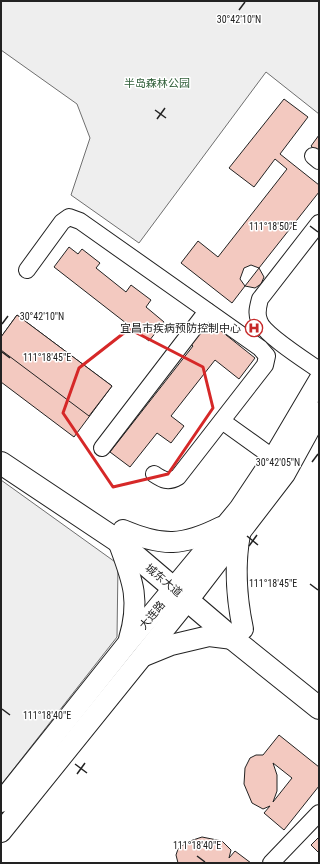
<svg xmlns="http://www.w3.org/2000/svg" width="320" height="864" font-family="'Roboto Condensed','Noto Sans SC',sans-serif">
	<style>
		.green { fill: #eee; stroke: #6f6f6f }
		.building { fill: #f3c9c0; stroke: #222; fill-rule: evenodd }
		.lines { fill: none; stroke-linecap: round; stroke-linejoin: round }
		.minor-casing { stroke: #222; stroke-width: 18 }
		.major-casing { stroke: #222; stroke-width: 22 }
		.highway-casing { stroke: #222; stroke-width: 24 }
		.minor { stroke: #fff; stroke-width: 16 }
		.major { stroke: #fff; stroke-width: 20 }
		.highway { stroke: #fff; stroke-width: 22 }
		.marked { fill: none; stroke: #d62828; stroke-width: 3; stroke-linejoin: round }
		.ticks { fill: none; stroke: #222; stroke-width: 1.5 }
		.labels { text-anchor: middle; stroke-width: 3; stroke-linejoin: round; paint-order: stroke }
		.park-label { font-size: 11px; fill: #2f5e38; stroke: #fff }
		.poi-label { font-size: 11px; fill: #222; stroke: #fff; text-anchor: end }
		.street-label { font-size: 11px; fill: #222; stroke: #fff }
		.ticks-label { font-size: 10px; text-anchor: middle; fill: #222; stroke: #fff; stroke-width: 3; stroke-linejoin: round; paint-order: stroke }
	</style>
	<rect width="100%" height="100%" fill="#fff"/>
	<!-- green -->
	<g class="green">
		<path d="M 1,1 L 319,1 L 319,114 L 266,72 L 139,243 L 71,195 L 90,138 L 77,104 L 1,50 Z"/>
		<path d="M 1,480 L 118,564 L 117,637 L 1,785 Z"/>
	</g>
	<!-- building -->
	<g class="building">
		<path d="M 284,99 L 308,117 L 280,154 L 319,185 L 319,192 L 259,268 L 251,265 L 244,268 L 240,279 L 245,286 L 232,303 L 181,263 L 198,241 L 218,257 L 287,169 L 275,159 L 254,187 L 229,168 Z"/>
		<path d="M 319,135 L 319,153 L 311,146 Z"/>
		<path d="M 69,247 L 78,254 L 82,249 L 100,263 L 96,268 L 126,292 L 131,285 L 151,300 L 146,307 L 164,322 L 149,341 L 54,267 Z"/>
		<path d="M 259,268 L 264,277 L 261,284 L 255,288 L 245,286 Z"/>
		<path d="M 17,315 L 112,386 L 74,437 L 1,382 L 1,337 Z"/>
		<path d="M 17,315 L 112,386 L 89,416 L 1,350 L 1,337 Z"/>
		<path d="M 206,319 L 255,358 L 239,379 L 215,360 L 171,416 L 184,426 L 171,443 L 157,433 L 130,467 L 110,452 L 193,346 L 188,342 Z"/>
		<path d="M 279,735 L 319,767 L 319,786 L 284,830 L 264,813 L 270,806 L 263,809 L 252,803 L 244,784 L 245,768 L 250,758 L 256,755 L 263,755 ZM 273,763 L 292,778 L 273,802 L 277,791 L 277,775 Z"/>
		<path d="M 202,837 L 222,841 L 231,850 L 229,858 L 235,851 L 251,863 L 178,863 L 176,855 L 178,849 L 187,842 Z"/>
		<path d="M 319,837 L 319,853 L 311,845 Z"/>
	</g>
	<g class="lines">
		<defs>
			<g id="minor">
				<path d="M 313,156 L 319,161"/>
				<path d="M 319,223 L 260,299 C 258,307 256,313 259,320 C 262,333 306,361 319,370"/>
				<path d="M 27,270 L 62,222 L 69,217 L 80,221 L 260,348 L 267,356 L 265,365 L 178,477 C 168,483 163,480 154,474"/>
				<path d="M 222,421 L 282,464"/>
				<path d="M 102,448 L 207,311"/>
				<path d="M 271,863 L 319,813"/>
			</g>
			<g id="major">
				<path d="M 123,530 C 163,547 183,546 221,527"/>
				<path d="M 240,534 C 234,567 236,596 243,629"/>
				<path d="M 118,541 C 132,579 141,599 129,639"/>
				<path d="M 144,656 L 171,645 L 209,636 L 233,639"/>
				<path d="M 1,802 L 127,644 L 239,509 L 273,458 L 319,380"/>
				<path d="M 1,832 L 196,590 L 285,474 L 319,412"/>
			</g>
			<path id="highway" d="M 1,463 L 118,541 L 233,639 L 319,708"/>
		</defs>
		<!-- minor casing -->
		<use href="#minor" class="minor-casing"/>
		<!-- major casing -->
		<use href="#major" class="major-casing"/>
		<!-- highway casing -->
		<use href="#highway" class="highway-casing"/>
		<!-- minor -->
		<use href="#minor" class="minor"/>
		<!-- major -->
		<use href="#major" class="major"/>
		<!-- highway -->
		<use href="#highway" class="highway"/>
	</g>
	<!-- marked area -->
	<path class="marked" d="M 129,329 L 203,367 L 213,408 L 168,474 L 113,487 L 63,413 L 79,368 Z"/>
	<!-- ticks -->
	<path class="ticks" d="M 239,10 L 245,2M 155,110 L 166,118M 157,119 L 165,108M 310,226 L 318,232M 2,324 L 8,316M 2,352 L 10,358M 312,462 L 318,454M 247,536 L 258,545M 249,546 L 257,535M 310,584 L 318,590M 2,709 L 10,715M 75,764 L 87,773M 77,774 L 85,763M 197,856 L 205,862"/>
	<!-- icons -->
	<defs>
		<symbol id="hospital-ring" viewBox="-11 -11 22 22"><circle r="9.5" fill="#fff" stroke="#c62828" stroke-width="1.5"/><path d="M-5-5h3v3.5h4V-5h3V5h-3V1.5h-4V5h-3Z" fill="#c62828"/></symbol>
	</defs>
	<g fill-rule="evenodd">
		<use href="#hospital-ring" x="244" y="318" width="20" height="20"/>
	</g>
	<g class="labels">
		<!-- park labels -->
		<g class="park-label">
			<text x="157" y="87">半岛森林公园</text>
		</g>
		<!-- poi labels -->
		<g class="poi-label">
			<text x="241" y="332">宜昌市疾病预防控制中心</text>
		</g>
		<!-- street labels -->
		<g class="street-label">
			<text transform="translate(164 580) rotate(40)" y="4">城东大道</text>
			<text transform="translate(152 615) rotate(-50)" y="4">大连路</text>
		</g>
	</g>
	<g class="ticks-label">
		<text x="239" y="23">30°42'10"N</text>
		<text x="273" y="230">111°18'50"E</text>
		<text x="42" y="320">30°42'10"N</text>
		<text x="47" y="361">111°18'45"E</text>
		<text x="278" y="466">30°42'05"N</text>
		<text x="273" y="587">111°18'45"E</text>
		<text x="47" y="719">111°18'40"E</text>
		<text x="197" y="849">111°18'40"E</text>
	</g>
	<!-- border -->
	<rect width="320" height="864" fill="none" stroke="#222222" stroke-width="4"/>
</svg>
